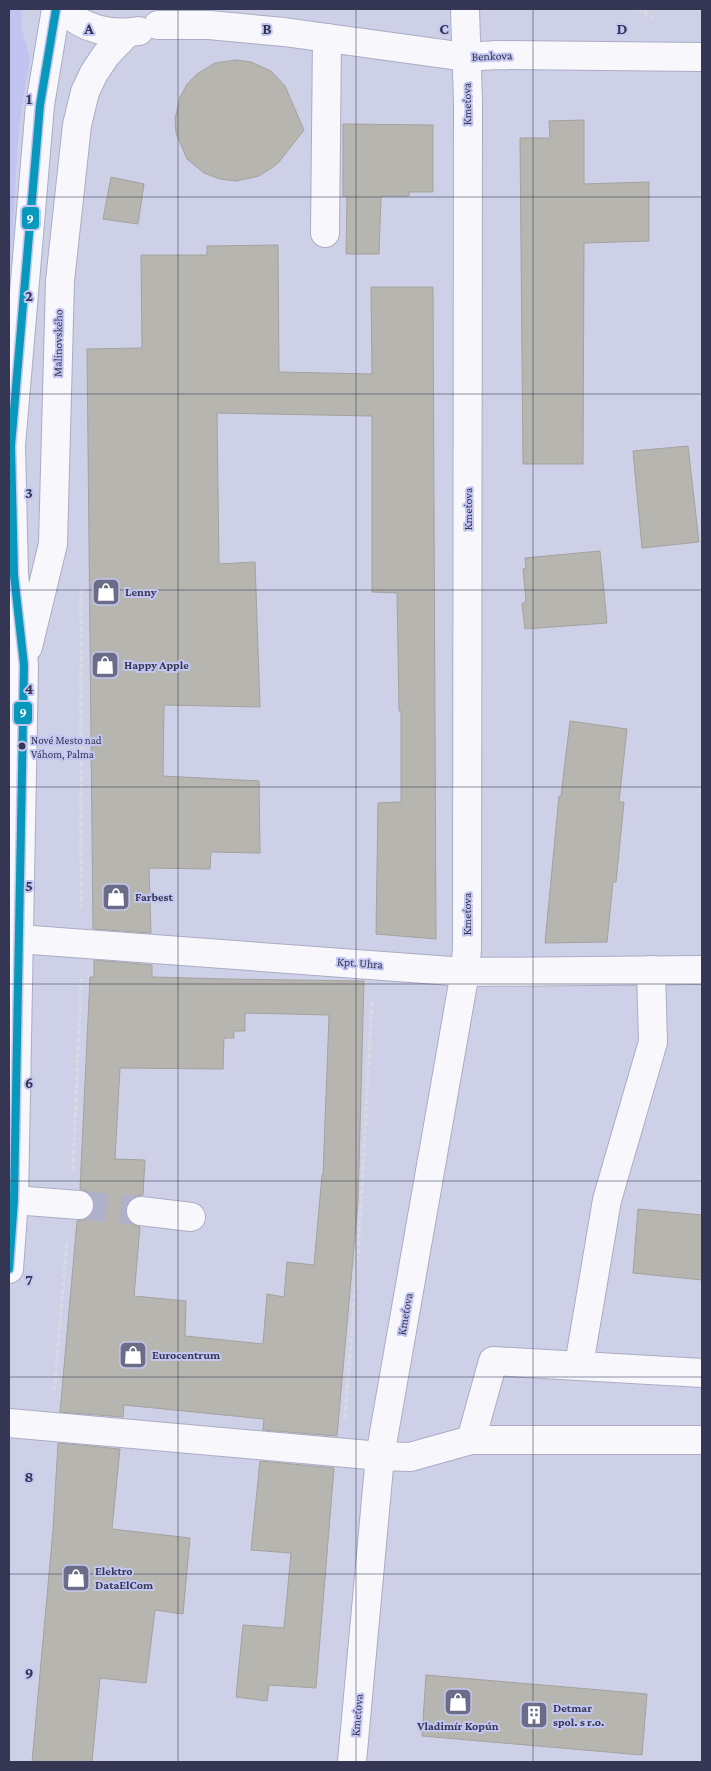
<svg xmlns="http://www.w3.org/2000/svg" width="711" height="1771" font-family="'Crimson Pro',serif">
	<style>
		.built { fill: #c1c3f1 }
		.building { fill: #b6b5af; stroke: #a3a29d; fill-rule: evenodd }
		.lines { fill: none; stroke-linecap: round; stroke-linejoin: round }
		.minor-tunnel { stroke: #afb1ca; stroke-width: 28; stroke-dasharray: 28 14; stroke-linecap: butt }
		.minor-casing { stroke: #abacc4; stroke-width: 30 }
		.path { stroke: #d9d9e2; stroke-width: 3; stroke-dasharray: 5 2.5; stroke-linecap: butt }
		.minor { stroke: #f8f8fc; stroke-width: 28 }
		.bus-1-casing { stroke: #c4c6f2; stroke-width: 11 }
		.bus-1 { stroke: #0898bc; stroke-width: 8 }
		.grid { fill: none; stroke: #353653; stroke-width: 1; stroke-opacity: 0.55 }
		.bus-dot { fill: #353653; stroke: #c4c6f2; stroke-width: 2 }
		.labels { text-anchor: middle; stroke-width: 4; stroke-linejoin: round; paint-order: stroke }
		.bus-label { font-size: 11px; fill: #353653; stroke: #c4c6f2; text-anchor: start }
		.street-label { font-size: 12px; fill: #353653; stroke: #c4c6f2 }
		.poi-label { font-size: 12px; font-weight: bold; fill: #353653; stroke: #c4c6f2; text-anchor: start }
		.grid-label { font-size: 16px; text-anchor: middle; font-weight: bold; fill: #353653; stroke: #c4c6f2; stroke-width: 4; stroke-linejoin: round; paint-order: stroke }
		.line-badge { stroke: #c4c6f2; stroke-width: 2 }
		.badge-label { font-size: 14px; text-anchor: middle; font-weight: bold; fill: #fff }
	</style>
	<rect width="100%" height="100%" fill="#ced0e8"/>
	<!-- built -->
	<path class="built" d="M 9,9 L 22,9 L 21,26 L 30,58 L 19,126 L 9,291 Z"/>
	<!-- building -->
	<g class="building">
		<path d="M 236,60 L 251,62 L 271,71 L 285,86 L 304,130 L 279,162 L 273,167 L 259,176 L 236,181 L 220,179 L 204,173 L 187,159 L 176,133 L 175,119 L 180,97 L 187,84 L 197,74 L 215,63 Z"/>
		<path d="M 584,120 L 584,184 L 649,182 L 649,241 L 584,243 L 583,464 L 523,464 L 520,138 L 550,138 L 549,121 Z"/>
		<path d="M 343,124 L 433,125 L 433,192 L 409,192 L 409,196 L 381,196 L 379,254 L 346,254 L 347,196 L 343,196 Z"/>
		<path d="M 111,177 L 144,184 L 138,224 L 103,219 Z"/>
		<path d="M 278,245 L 279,372 L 372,374 L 371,287 L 433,287 L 436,939 L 376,934 L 378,803 L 401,802 L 401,711 L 399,711 L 397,593 L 372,592 L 372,416 L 217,413 L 219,564 L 255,562 L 260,707 L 164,705 L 163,776 L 259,781 L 260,853 L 211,852 L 210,869 L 149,868 L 151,933 L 93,929 L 87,349 L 142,348 L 141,255 L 207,255 L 207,246 Z"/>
		<path d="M 688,446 L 699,542 L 642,548 L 633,451 Z"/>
		<path d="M 600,551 L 607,623 L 525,629 L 522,604 L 526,601 L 523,569 L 526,568 L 525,558 Z"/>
		<path d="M 570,721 L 627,729 L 619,802 L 624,802 L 616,882 L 613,882 L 607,942 L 545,943 L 559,796 L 561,796 Z"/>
		<path d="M 94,960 L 152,965 L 152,977 L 226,979 L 364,981 L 358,1202 L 337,1436 L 263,1430 L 264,1419 L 124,1405 L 123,1417 L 60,1412 L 77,1221 L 86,1219 L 92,1213 L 95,1206 L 93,1198 L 88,1192 L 80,1189 L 90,977 L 94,977 ZM 245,1013 L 329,1015 L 323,1175 L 322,1175 L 314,1265 L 287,1262 L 284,1297 L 267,1294 L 263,1344 L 185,1336 L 186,1301 L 134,1296 L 140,1227 L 131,1223 L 126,1217 L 125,1210 L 129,1201 L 135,1196 L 143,1195 L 145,1160 L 115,1159 L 120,1068 L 223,1069 L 224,1038 L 234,1038 L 234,1031 L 245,1031 Z"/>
		<path d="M 638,1209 L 702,1215 L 702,1280 L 633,1273 Z"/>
		<path d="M 58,1443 L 120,1449 L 112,1529 L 190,1538 L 183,1614 L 155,1610 L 146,1683 L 100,1678 L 92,1762 L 32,1762 L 53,1530 Z"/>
		<path d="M 260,1461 L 334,1468 L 316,1688 L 269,1685 L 267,1701 L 236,1697 L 243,1625 L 284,1628 L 291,1553 L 251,1550 Z"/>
		<path d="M 426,1675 L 647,1694 L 642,1755 L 422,1736 Z"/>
	</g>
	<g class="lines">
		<!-- minor-tunnel -->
		<path class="minor-tunnel" d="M 79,1205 L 141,1211"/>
		<defs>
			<g id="minor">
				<path d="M 63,9 C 83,29 111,36 139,31"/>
				<path d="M 158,25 L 209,25 L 284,32 L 466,57 L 497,55 L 702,57"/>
				<path d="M 325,233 L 327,38"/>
				<path d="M 28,647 L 53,544 L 60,281 L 77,125 L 85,92 L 94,73 L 106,55 L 127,33"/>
				<path d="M 18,939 L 465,972 L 702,970"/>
				<path d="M 14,1200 L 79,1205"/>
				<path d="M 141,1211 L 191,1217"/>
				<path d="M 9,1269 L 14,1200 L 24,665 L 14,575 L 11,446 L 40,105 L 56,9"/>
				<path d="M 579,1365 L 607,1200 L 653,1042 L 651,970"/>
				<path d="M 9,1423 L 380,1456 L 410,1457 L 471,1440 L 702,1440"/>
				<path d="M 471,1440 L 493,1361 L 702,1373"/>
				<path d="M 352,1762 L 380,1456 L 465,972 L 467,949 L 468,102 L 465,9"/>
			</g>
		</defs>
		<!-- minor casing -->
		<use href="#minor" class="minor-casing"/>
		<!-- path -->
		<g class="path">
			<path d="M 638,9 L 654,19"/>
			<path d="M 645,13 L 647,9"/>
			<path d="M 81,589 L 81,907"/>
			<path d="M 73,1170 L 81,979"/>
			<path d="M 54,1391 L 67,1241"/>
			<path d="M 345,1418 L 360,1226 L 372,1000"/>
		</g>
		<!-- minor -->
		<use href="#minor" class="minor"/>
		<defs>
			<path id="bus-1" d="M 9,1269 L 14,1200 L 24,665 L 14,575 L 11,446 L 40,105 L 56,9"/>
		</defs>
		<!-- bus-1 casing -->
		<use href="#bus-1" class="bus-1-casing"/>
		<!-- bus-1 -->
		<use href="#bus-1" class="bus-1"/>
	</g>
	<!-- grid -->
	<path class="grid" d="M 178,9 L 178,1762M 356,9 L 356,1762M 533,9 L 533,1762M 9,197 L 702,197M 9,394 L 702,394M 9,590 L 702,590M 9,787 L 702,787M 9,984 L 702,984M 9,1181 L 702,1181M 9,1377 L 702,1377M 9,1574 L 702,1574"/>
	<!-- icons -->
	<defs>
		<symbol id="shop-square" viewBox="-11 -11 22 22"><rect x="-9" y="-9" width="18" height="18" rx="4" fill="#6b6c87" stroke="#c4c6f2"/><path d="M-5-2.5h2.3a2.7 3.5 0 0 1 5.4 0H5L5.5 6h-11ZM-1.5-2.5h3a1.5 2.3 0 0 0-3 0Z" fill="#fff"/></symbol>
		<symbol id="building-square" viewBox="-11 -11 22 22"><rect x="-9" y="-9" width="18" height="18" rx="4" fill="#6b6c87" stroke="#c4c6f2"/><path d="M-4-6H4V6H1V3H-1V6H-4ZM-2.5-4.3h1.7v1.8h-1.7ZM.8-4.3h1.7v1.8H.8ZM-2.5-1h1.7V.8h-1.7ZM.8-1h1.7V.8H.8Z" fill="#fff"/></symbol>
	</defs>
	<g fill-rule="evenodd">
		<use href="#shop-square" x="90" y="576" width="32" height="32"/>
		<use href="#shop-square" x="89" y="649" width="32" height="32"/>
		<use href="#shop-square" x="100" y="881" width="32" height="32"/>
		<use href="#shop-square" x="117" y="1339" width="32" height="32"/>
		<use href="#shop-square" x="60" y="1562" width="32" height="32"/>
		<use href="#shop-square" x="442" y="1686" width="32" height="32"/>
		<use href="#building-square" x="518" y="1699" width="32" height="32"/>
	</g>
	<!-- markers -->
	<circle class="bus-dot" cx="22" cy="746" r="4.5"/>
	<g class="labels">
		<!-- bus labels -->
		<g class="bus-label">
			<text x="31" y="744">Nové Mesto nad<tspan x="31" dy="14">Váhom, Palma</tspan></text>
		</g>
		<!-- street labels -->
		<g class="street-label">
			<text transform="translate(492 56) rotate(-2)" y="4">Benkova</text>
			<text transform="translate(467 104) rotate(-91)" y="4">Kmeťova</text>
			<text transform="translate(58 343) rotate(-89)" y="4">Malinovského</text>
			<text transform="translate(468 509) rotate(-90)" y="4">Kmeťova</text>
			<text transform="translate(467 914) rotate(-90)" y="4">Kmeťova</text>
			<text transform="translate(360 963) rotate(4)" y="4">Kpt. Uhra</text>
			<text transform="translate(405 1314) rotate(-80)" y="4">Kmeťova</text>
			<text transform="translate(357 1715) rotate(-85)" y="4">Kmeťova</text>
		</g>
		<!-- poi labels -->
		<g class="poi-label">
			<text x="125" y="596">Lenny</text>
			<text x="124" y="669">Happy Apple</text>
			<text x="135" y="901">Farbest</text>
			<text x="152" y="1359">Eurocentrum</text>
			<text x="95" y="1575">Elektro<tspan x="95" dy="14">DataElCom</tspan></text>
			<text x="553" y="1712">Detmar<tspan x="553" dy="14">spol. s r.o.</tspan></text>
			<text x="458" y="1730" text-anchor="middle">Vladimír Kopún</text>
		</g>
	</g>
	<g class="grid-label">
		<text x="89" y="34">A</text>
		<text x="267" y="34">B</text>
		<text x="444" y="34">C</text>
		<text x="622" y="34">D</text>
		<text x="29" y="104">1</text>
		<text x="29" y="301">2</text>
		<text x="29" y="498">3</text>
		<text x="29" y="694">4</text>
		<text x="29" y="891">5</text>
		<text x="29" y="1088">6</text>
		<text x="29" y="1285">7</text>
		<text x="29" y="1482">8</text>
		<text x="29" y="1678">9</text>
	</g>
	<g class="line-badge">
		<rect x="21" y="206" width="19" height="24" rx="5" fill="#0898bc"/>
		<rect x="13" y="701" width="20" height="24" rx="5" fill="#0898bc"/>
	</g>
	<g class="badge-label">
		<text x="30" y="223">9</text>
		<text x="23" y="717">9</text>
	</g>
	<!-- border -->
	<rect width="711" height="1771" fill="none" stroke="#353653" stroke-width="20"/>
</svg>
